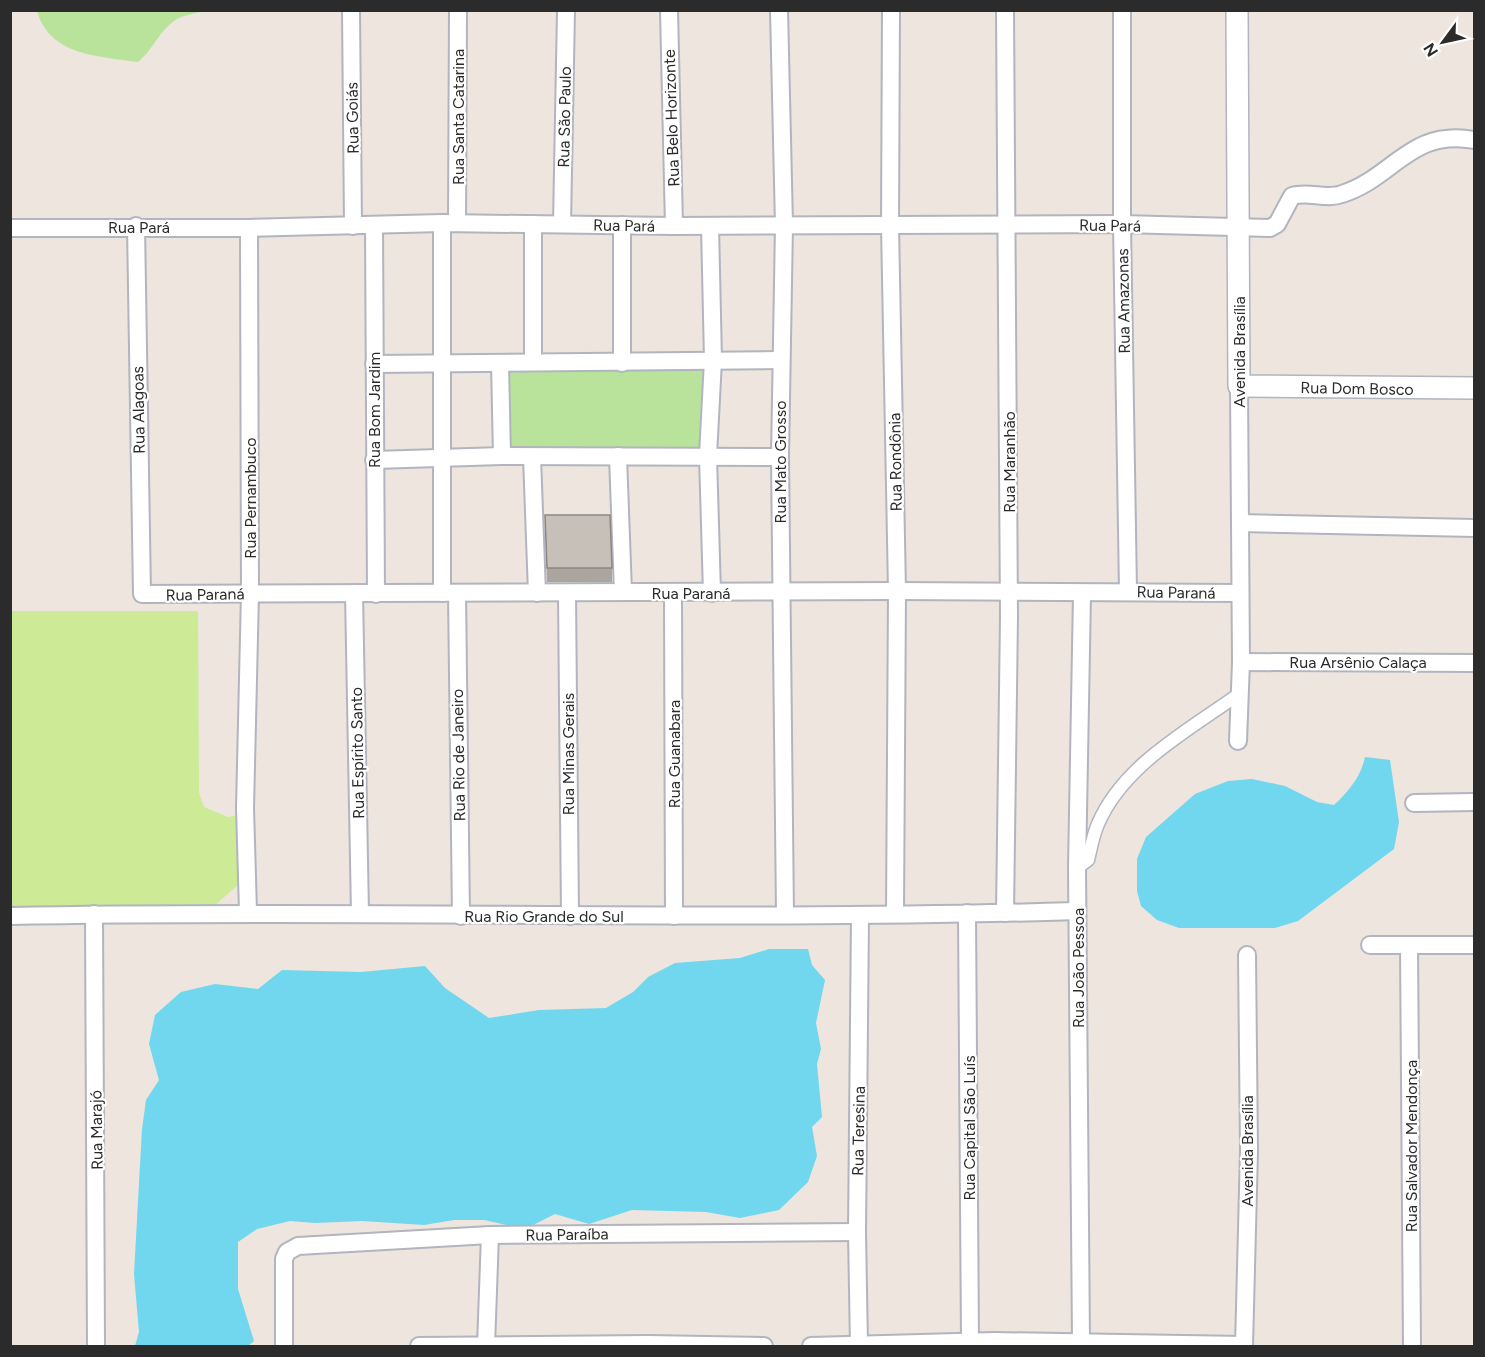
<svg xmlns="http://www.w3.org/2000/svg" width="1485" height="1357" font-family="Figtree,sans-serif">
	<style>
		.green { fill: #b9e39a }
		.pitch { fill: #cdea96 }
		.water { fill: #71d7ee }
		.lines { fill: none; stroke-linecap: round; stroke-linejoin: round }
		.pedestrian-casing { stroke: #b1b5bf; stroke-width: 15 }
		.minor-casing { stroke: #b1b5bf; stroke-width: 20 }
		.tertiary-casing { stroke: #b1b5bf; stroke-width: 24 }
		.pedestrian { stroke: #fff; stroke-width: 12 }
		.minor { stroke: #fff; stroke-width: 16 }
		.tertiary { stroke: #fff; stroke-width: 21 }
		.wall { fill: #aaa59f }
		.building { fill: #c6c0b9; stroke: #8b8682; stroke-width: 1.5 }
		.labels { text-anchor: middle; stroke-width: 4.5; stroke-linejoin: round; paint-order: stroke }
		.street-label { font-size: 16px; fill: #2b2b2b; stroke: #fff }
	</style>
	<rect width="100%" height="100%" fill="#ede5de"/>
	<!-- green -->
	<g class="green">
		<path d="M 37,11 L 37,10 L 205,11 C 196,13 185,15 177,19 C 160,29 153,50 138,62 C 98,56 50,56 37,11 Z"/>
		<path d="M 703,361 L 701,451 L 507,452 L 503,362 Z"/>
	</g>
	<!-- pitch -->
	<path class="pitch" d="M 11,611 L 198,611 L 199,793 L 204,807 L 228,817 L 239,815 L 239,884 L 214,906 L 11,908 Z"/>
	<!-- water -->
	<g class="water">
		<path d="M 1365,757 L 1390,760 L 1399,822 L 1394,849 L 1298,921 L 1275,928 L 1179,928 L 1157,920 L 1141,906 L 1137,891 L 1137,859 L 1146,837 L 1195,794 L 1228,781 L 1252,779 L 1285,786 L 1317,802 L 1334,805 C 1348,792 1361,777 1365,757 Z"/>
		<path d="M 769,949 L 808,949 L 812,965 L 825,980 L 816,1023 L 821,1049 L 817,1064 L 822,1117 L 812,1127 L 817,1156 L 808,1182 L 779,1210 L 740,1218 L 706,1212 L 632,1210 L 589,1224 L 555,1214 L 525,1229 L 484,1220 L 454,1220 L 424,1225 L 362,1221 L 315,1223 L 290,1221 L 257,1229 L 238,1242 L 238,1289 L 254,1341 L 248,1346 L 135,1346 L 139,1332 L 134,1274 L 142,1129 L 146,1100 L 159,1080 L 149,1044 L 155,1015 L 181,992 L 215,984 L 258,989 L 282,970 L 361,972 L 425,966 L 445,988 L 489,1018 L 539,1010 L 606,1008 L 633,992 L 648,977 L 675,963 L 740,958 Z"/>
	</g>
	<g class="lines">
		<defs>
			<path id="pedestrian" d="M 1077,868 L 1088,860 C 1091,848 1093,835 1098,824 C 1123,765 1189,730 1239,694"/>
			<g id="minor">
				<path d="M 351,10 L 353,226"/>
				<path d="M 669,10 L 674,226"/>
				<path d="M 779,10 L 784,225 L 780,457 L 785,915"/>
				<path d="M 891,10 L 890,225 L 897,591 L 895,914"/>
				<path d="M 1005,10 L 1009,616 L 1005,913"/>
				<path d="M 1122,10 L 1122,224 L 1128,591"/>
				<path d="M 442,223 L 442,593"/>
				<path d="M 457,223 L 458,10"/>
				<path d="M 562,224 L 566,10"/>
				<path d="M 374,225 L 376,594"/>
				<path d="M 136,226 L 142,594 L 897,591 L 1240,593"/>
				<path d="M 710,226 L 713,360 L 708,456 L 712,593"/>
				<path d="M 10,228 L 249,228 L 442,223 L 674,226 L 1122,224 L 1270,228 L 1277,224 L 1292,196 C 1309,191 1326,200 1342,194 C 1393,178 1411,128 1474,140"/>
				<path d="M 533,362 L 533,224"/>
				<path d="M 500,363 L 502,456"/>
				<path d="M 622,363 L 622,225"/>
				<path d="M 374,364 L 780,360"/>
				<path d="M 618,456 L 623,592"/>
				<path d="M 532,457 L 537,593"/>
				<path d="M 374,460 L 502,456 L 780,457"/>
				<path d="M 1240,523 L 1474,528"/>
				<path d="M 354,593 L 360,914"/>
				<path d="M 457,593 L 461,916"/>
				<path d="M 567,593 L 570,916"/>
				<path d="M 673,593 L 674,916"/>
				<path d="M 1241,662 L 1474,663"/>
				<path d="M 1238,741 L 1241,662 L 1239,386"/>
				<path d="M 1414,803 L 1474,802"/>
				<path d="M 248,912 L 245,808 L 250,593 L 249,228"/>
				<path d="M 967,913 L 970,1342"/>
				<path d="M 94,914 L 96,1346"/>
				<path d="M 10,916 C 366,909 722,922 1077,911"/>
				<path d="M 1370,945 L 1474,945"/>
				<path d="M 1409,945 L 1412,1346"/>
				<path d="M 1081,1342 L 1077,868 L 1082,594"/>
				<path d="M 284,1346 L 284,1259 L 287,1252 L 298,1246 L 490,1235 L 857,1232"/>
				<path d="M 419,1346 L 648,1344 L 764,1346"/>
				<path d="M 486,1346 L 490,1235"/>
				<path d="M 811,1346 L 994,1341 L 1244,1345"/>
				<path d="M 859,1346 L 857,1232 L 860,916"/>
				<path d="M 1244,1346 L 1249,1151 L 1247,955"/>
			</g>
			<path id="tertiary" d="M 1237,10 L 1239,386 L 1474,388"/>
		</defs>
		<!-- pedestrian casing -->
		<use href="#pedestrian" class="pedestrian-casing"/>
		<!-- minor casing -->
		<use href="#minor" class="minor-casing"/>
		<!-- tertiary casing -->
		<use href="#tertiary" class="tertiary-casing"/>
		<!-- pedestrian -->
		<use href="#pedestrian" class="pedestrian"/>
		<!-- minor -->
		<use href="#minor" class="minor"/>
		<!-- tertiary -->
		<use href="#tertiary" class="tertiary"/>
	</g>
	<!-- wall -->
	<path class="wall" d="M 545,515 L 612,568 L 612,582 L 547,582 Z"/>
	<!-- building -->
	<path class="building" d="M 545,515 L 610,515 L 612,568 L 547,568 Z"/>
	<g class="labels">
		<!-- street labels -->
		<g class="street-label">
			<text transform="translate(458 117) rotate(-90)" y="6">Rua Santa Catarina</text>
			<text transform="translate(564 117) rotate(-89)" y="6">Rua São Paulo</text>
			<text transform="translate(352 118) rotate(-91)" y="6">Rua Goiás</text>
			<text transform="translate(671 118) rotate(-92)" y="6">Rua Belo Horizonte</text>
			<text transform="translate(624 225) rotate(1)" y="6">Rua Pará</text>
			<text transform="translate(1110 225) rotate(1)" y="6">Rua Pará</text>
			<text x="139" y="233">Rua Pará</text>
			<text transform="translate(1123 301) rotate(-91)" y="6">Rua Amazonas</text>
			<text transform="translate(1239 352) rotate(-90)" y="6">Avenida Brasília</text>
			<text transform="translate(1357 388) rotate(1)" y="6">Rua Dom Bosco</text>
			<text transform="translate(138 410) rotate(-91)" y="6">Rua Alagoas</text>
			<text transform="translate(374 410) rotate(-90)" y="6">Rua Bom Jardim</text>
			<text transform="translate(780 462) rotate(-90)" y="6">Rua Mato Grosso</text>
			<text transform="translate(895 462) rotate(-91)" y="6">Rua Rondônia</text>
			<text transform="translate(1009 462) rotate(-90)" y="6">Rua Maranhão</text>
			<text transform="translate(250 498) rotate(-90)" y="6">Rua Pernambuco</text>
			<text transform="translate(1176 592) rotate(1)" y="6">Rua Paraná</text>
			<text x="691" y="599">Rua Paraná</text>
			<text transform="translate(205 594) rotate(-1)" y="6">Rua Paraná</text>
			<text x="1358" y="668">Rua Arsênio Calaça</text>
			<text transform="translate(357 753) rotate(-91)" y="6">Rua Espírito Santo</text>
			<text transform="translate(568 754) rotate(-90)" y="6">Rua Minas Gerais</text>
			<text transform="translate(674 754) rotate(-90)" y="6">Rua Guanabara</text>
			<text transform="translate(458 755) rotate(-91)" y="6">Rua Rio de Janeiro</text>
			<text x="544" y="922">Rua Rio Grande do Sul</text>
			<text transform="translate(1078 968) rotate(-90)" y="6">Rua João Pessoa</text>
			<text transform="translate(969 1128) rotate(-90)" y="6">Rua Capital São Luís</text>
			<text transform="translate(96 1130) rotate(-91)" y="6">Rua Marajó</text>
			<text transform="translate(858 1131) rotate(-89)" y="6">Rua Teresina</text>
			<text transform="translate(1411 1146) rotate(-90)" y="6">Rua Salvador Mendonça</text>
			<text transform="translate(1247 1151) rotate(-90)" y="6">Avenida Brasília</text>
			<text transform="translate(567 1234) rotate(-1)" y="6">Rua Paraíba</text>
		</g>
	</g>
	<!-- border -->
	<rect width="1485" height="1357" fill="none" stroke="#2b2b2b" stroke-width="24"/>
	<!-- north arrow -->
	<g transform="translate(1443 42) rotate(237)" stroke="#ffffff" stroke-width="4.5" paint-order="stroke">
	<path d="M0-4.5L10 22L0 15L-10 22Z" fill="#2b2b2b"/>
	<text y="-9" font-size="16" font-weight="bold" text-anchor="middle" fill="#2b2b2b">N</text>
	</g>
</svg>
